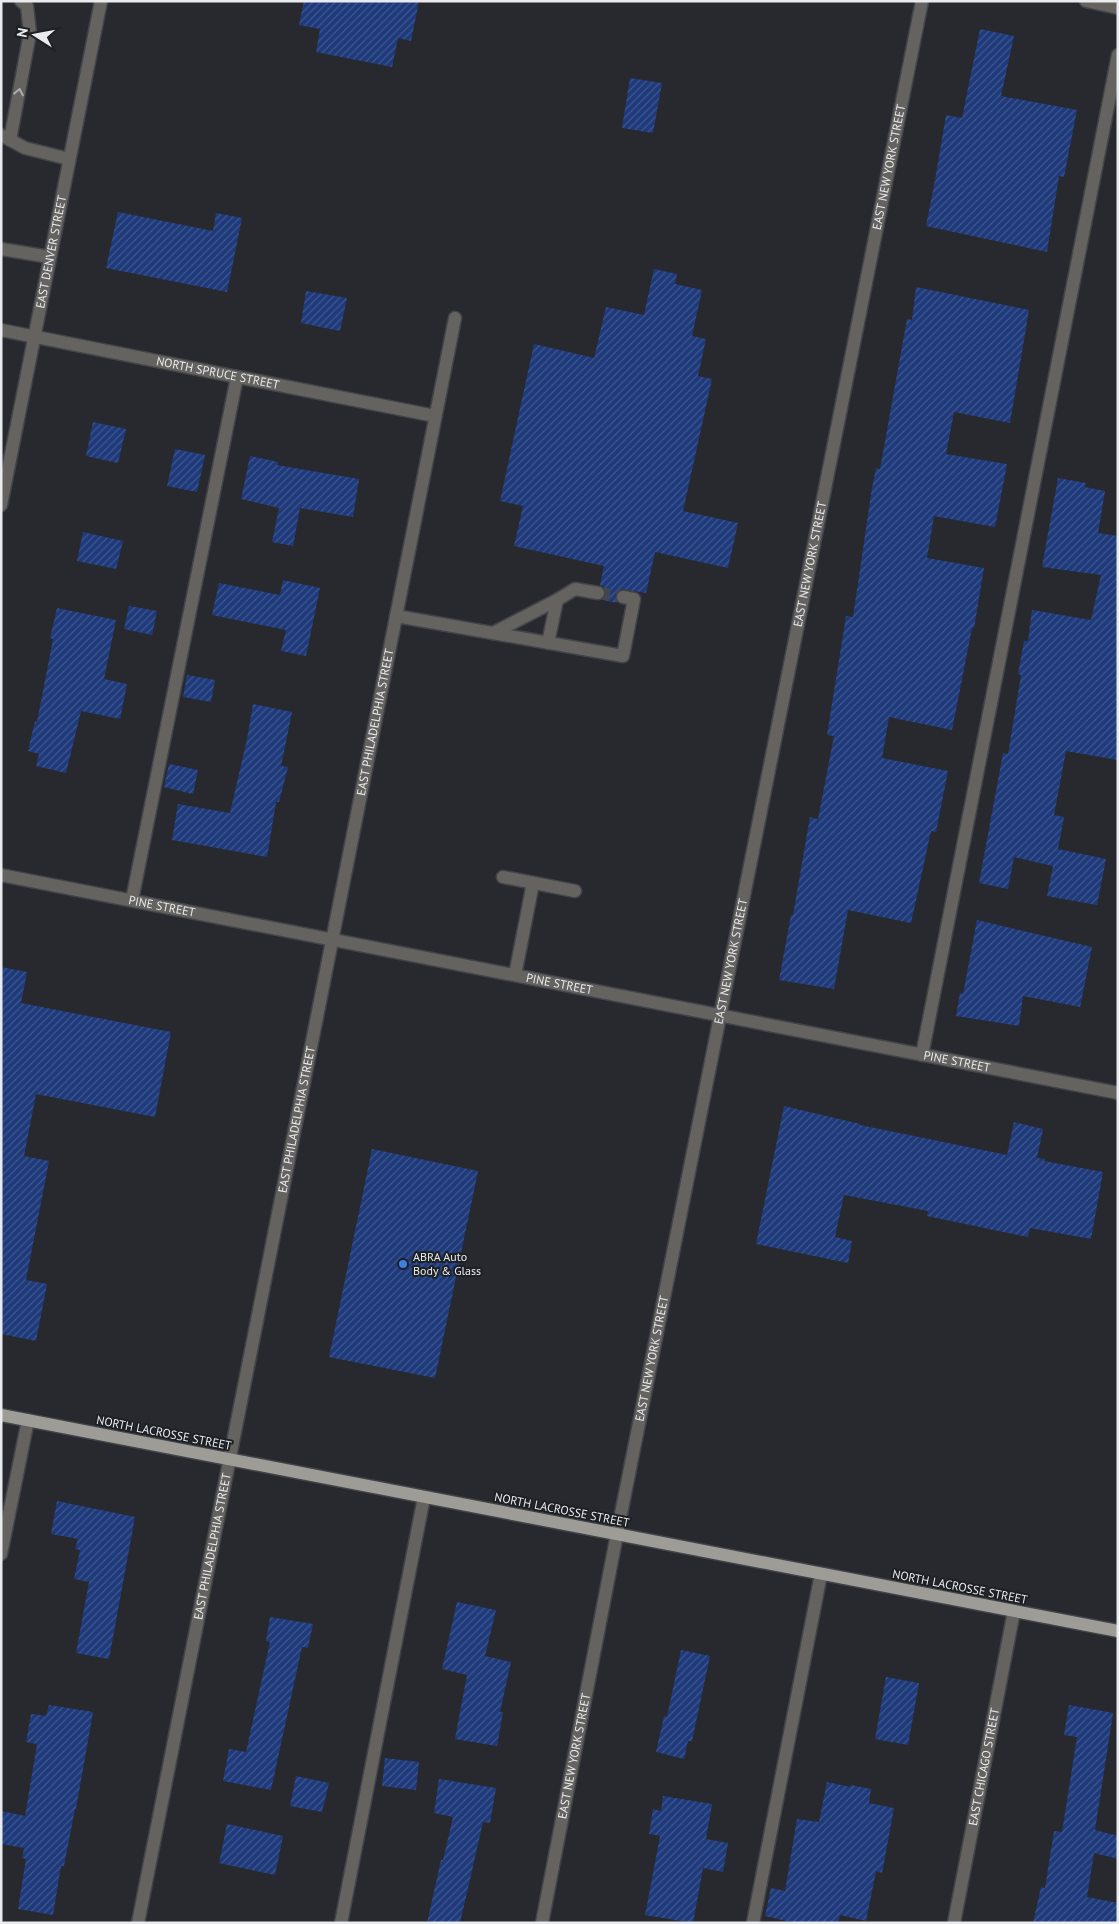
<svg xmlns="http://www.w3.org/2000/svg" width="1119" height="1924" font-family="'PT Sans',sans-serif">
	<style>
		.building { fill: url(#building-hatch) }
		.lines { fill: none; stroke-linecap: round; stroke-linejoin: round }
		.minor-tunnel { stroke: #44464b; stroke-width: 12; stroke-dasharray: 12 6; stroke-linecap: butt }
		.minor-casing { stroke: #424449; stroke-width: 15 }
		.major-casing { stroke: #424449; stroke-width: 15 }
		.minor { stroke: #646360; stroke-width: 12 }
		.major { stroke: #9e9c96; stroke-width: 12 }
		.oneway { stroke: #adaeae }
		.shop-dot { fill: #3f7fe0; stroke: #1d2024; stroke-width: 2 }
		.labels { text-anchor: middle; stroke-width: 4; stroke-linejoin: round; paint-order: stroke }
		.street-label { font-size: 12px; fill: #e9ebee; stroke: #1d2024 }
		.poi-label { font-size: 12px; fill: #e9ebee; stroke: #1d2024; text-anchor: start }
	</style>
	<defs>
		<pattern id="building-hatch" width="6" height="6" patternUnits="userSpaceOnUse" patternTransform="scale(1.25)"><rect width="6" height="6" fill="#1f3a7b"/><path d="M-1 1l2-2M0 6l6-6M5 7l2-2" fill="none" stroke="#40578e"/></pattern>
	</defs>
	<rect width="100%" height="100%" fill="#27292e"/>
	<!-- building -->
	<g class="building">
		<path d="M 304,1 L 419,1 L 411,41 L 398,38 L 392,67 L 316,52 L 320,29 L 299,25 Z"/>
		<path d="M 980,29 L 1014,36 L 1001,96 L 1077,110 L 1064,177 L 1059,176 L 1047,252 L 926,226 L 935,180 L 946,115 L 962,118 Z"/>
		<path d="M 630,78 L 662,83 L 653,133 L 622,128 Z"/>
		<path d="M 118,212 L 213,231 L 216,213 L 242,218 L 227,292 L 106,268 Z"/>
		<path d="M 654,269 L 677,274 L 675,284 L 702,290 L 692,336 L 706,339 L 698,376 L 712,379 L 683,511 L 738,523 L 728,568 L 655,552 L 646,593 L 621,589 L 615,595 L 617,603 L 602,600 L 606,594 L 604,587 L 600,585 L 604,566 L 514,546 L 523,506 L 500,501 L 534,344 L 594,358 L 606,307 L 644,315 Z"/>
		<path d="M 916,287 L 1029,310 L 1010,423 L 954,412 L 946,454 L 1007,464 L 995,527 L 934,516 L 927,558 L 984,568 L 974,628 L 972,628 L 952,730 L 889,717 L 882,758 L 948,771 L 936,832 L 931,831 L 911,923 L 848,910 L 834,989 L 779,980 L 791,915 L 793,915 L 810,817 L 818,819 L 834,736 L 827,735 L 846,616 L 853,617 L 872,488 L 876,468 L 880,469 L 907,319 L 912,320 Z"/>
		<path d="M 306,291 L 347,298 L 340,331 L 301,323 Z"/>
		<path d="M 93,422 L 126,429 L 118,463 L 86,456 Z"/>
		<path d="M 175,449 L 205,455 L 197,492 L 167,486 Z"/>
		<path d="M 250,456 L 278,462 L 277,465 L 359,479 L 353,517 L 300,508 L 293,546 L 272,542 L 279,508 L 241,499 Z"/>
		<path d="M 1058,478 L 1086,483 L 1085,487 L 1105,491 L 1098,533 L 1118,536 L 1118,760 L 1066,751 L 1054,815 L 1064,817 L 1058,849 L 1106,859 L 1097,905 L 1047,896 L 1053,866 L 1014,857 L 1008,889 L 979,883 L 1003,753 L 1008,754 L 1021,675 L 1018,674 L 1024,641 L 1028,641 L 1032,610 L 1091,620 L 1101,575 L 1042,567 Z"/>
		<path d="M 83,532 L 123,541 L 116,569 L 77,561 Z"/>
		<path d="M 283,580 L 320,588 L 306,656 L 281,651 L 286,630 L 212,615 L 219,583 L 280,595 Z"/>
		<path d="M 129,606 L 157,611 L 152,635 L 124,629 Z"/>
		<path d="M 57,608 L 116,620 L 104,679 L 127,684 L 120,719 L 81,711 L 66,773 L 36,766 L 39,754 L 28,751 L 35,721 L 37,722 L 53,639 L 50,638 Z"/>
		<path d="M 187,675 L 215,680 L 211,702 L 183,697 Z"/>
		<path d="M 253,704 L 292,712 L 281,766 L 288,767 L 279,802 L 276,802 L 267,857 L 172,840 L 178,804 L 230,813 L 247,739 Z"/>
		<path d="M 169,764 L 198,770 L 193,794 L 164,787 Z"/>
		<path d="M 977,920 L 1092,947 L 1080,1007 L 1023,996 L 1019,1026 L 956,1016 L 960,993 L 963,994 Z"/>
		<path d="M 1,967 L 27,972 L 21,1003 L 171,1032 L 155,1117 L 36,1094 L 24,1156 L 49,1161 L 26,1280 L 47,1284 L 36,1341 L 1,1334 Z"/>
		<path d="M 784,1106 L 860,1124 L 860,1125 L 1007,1155 L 1014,1122 L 1043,1129 L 1037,1158 L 1045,1159 L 1044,1161 L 1103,1172 L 1091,1239 L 1030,1228 L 1028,1237 L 927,1216 L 928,1211 L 844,1195 L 835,1237 L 852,1241 L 848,1263 L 756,1244 Z"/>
		<path d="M 372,1149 L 478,1171 L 435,1378 L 329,1357 Z"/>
		<path d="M 57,1501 L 135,1517 L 109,1659 L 76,1653 L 89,1582 L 74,1579 L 80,1550 L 75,1549 L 78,1539 L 51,1534 Z"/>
		<path d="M 457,1602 L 496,1610 L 485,1656 L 511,1662 L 500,1712 L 503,1712 L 497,1746 L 455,1739 L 467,1675 L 442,1669 Z"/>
		<path d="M 270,1617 L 313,1624 L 308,1648 L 302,1647 L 271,1790 L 223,1781 L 229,1749 L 246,1752 L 270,1642 L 266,1641 Z"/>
		<path d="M 681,1650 L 710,1656 L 692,1741 L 688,1741 L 684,1759 L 656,1752 L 664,1716 L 667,1717 Z"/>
		<path d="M 886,1677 L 919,1683 L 908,1745 L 875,1739 Z"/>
		<path d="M 49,1705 L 93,1712 L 76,1809 L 75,1809 L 64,1866 L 61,1866 L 53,1915 L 18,1909 L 26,1859 L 22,1858 L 24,1848 L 1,1844 L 1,1811 L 25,1816 L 37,1744 L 26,1742 L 31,1714 L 46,1716 Z"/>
		<path d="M 1069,1705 L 1113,1713 L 1095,1830 L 1118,1836 L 1118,1859 L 1094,1853 L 1087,1897 L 1118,1903 L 1118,1923 L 1033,1923 L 1041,1887 L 1045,1888 L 1054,1831 L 1062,1832 L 1077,1737 L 1064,1735 Z"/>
		<path d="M 385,1758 L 419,1762 L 416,1790 L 382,1786 Z"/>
		<path d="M 296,1776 L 329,1783 L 322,1812 L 290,1806 Z"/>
		<path d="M 439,1779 L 496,1788 L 490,1823 L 483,1822 L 460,1923 L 427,1923 L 441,1860 L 443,1860 L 453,1817 L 434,1813 Z"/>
		<path d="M 827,1782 L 850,1787 L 851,1785 L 871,1789 L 869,1803 L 894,1808 L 882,1873 L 876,1871 L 866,1921 L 840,1915 L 838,1923 L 795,1923 L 765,1916 L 771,1888 L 785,1891 L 797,1819 L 819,1822 Z"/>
		<path d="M 663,1796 L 712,1804 L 706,1839 L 728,1843 L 723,1872 L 703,1868 L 693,1923 L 645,1915 L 660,1836 L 649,1834 L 653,1809 L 661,1811 Z"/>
		<path d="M 227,1824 L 283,1836 L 275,1875 L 219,1863 Z"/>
	</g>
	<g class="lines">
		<!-- minor-tunnel -->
		<path class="minor-tunnel" d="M 598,593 L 623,597"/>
		<defs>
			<g id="minor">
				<path d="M 1086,1 L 1118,8"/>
				<path d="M 1,135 L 25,148 L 69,159"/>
				<path d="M 10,140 L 30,33 L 27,6 L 21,1"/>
				<path d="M 1,249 L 50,257"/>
				<path id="s1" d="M 1,330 L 435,416"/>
				<path id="s2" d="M 1,505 L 101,1"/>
				<path d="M 396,616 L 623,656 L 634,599 L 623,597"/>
				<path d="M 493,633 L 557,600 L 575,589 L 598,593"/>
				<path d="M 548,643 L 557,600"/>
				<path id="s3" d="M 1,875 L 1118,1093"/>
				<path d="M 503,877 L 575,891"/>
				<path d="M 132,900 L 237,377"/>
				<path d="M 515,975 L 533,883"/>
				<path d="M 922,1055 L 1118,55"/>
				<path d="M 1,1554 L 28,1420"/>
				<path id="s4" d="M 138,1923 L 455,318"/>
				<path d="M 341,1923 L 424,1497"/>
				<path id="s5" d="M 542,1923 L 617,1534 L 922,1"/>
				<path d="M 753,1923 L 821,1574"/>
				<path id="s6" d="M 954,1923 L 1014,1611"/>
			</g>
			<path id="major" d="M 1,1415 L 1118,1631"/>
		</defs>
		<!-- minor casing -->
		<use href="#minor" class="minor-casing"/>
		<!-- major casing -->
		<use href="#major" class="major-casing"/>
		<!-- minor -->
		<use href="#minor" class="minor"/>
		<!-- major -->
		<use href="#major" class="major"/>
	</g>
	<!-- one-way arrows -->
	<defs><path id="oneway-chevron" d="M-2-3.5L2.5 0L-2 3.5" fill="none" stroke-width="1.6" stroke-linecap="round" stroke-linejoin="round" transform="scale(1.25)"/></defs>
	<use class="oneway" href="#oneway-chevron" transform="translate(19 92) rotate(-79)"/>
	<!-- markers -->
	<circle class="shop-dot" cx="403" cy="1264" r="5"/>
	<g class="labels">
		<!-- street labels -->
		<g class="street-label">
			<text dy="4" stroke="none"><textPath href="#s5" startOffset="1790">EAST NEW YORK STREET</textPath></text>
			<text dy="4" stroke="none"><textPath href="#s2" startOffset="258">EAST DENVER STREET</textPath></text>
			<text dy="4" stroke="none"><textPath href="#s1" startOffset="221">NORTH SPRUCE STREET</textPath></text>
			<text dy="4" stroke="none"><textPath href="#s5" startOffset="1385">EAST NEW YORK STREET</textPath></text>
			<text dy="4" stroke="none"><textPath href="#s4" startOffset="1224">EAST PHILADELPHIA STREET</textPath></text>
			<text dy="4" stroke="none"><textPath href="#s3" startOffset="164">PINE STREET</textPath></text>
			<text dy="4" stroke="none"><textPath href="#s5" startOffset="980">EAST NEW YORK STREET</textPath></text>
			<text dy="4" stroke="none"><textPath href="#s3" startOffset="569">PINE STREET</textPath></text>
			<text dy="4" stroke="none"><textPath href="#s3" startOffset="974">PINE STREET</textPath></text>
			<text dy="4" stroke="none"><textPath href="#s4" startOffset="819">EAST PHILADELPHIA STREET</textPath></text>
			<text dy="4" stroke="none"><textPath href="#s5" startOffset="575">EAST NEW YORK STREET</textPath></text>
			<text transform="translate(164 1433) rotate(11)" y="4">NORTH LACROSSE STREET</text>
			<text transform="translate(562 1510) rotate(11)" y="4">NORTH LACROSSE STREET</text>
			<text dy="4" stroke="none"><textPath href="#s4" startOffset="384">EAST PHILADELPHIA STREET</textPath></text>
			<text transform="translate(960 1587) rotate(11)" y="4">NORTH LACROSSE STREET</text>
			<text dy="4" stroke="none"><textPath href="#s5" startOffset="170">EAST NEW YORK STREET</textPath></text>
			<text dy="4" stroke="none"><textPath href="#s6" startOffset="159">EAST CHICAGO STREET</textPath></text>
		</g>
		<!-- poi labels -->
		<g class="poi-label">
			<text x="413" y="1261">ABRA Auto<tspan x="413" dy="14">Body &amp; Glass</tspan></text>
		</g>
	</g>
	<!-- border -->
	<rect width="1119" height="1924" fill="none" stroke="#e9ebee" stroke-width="5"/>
	<!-- north arrow -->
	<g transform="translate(35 35) rotate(281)" stroke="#1d2024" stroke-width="4" paint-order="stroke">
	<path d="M0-4L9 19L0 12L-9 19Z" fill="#e9ebee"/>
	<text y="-8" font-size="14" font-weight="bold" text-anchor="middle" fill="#e9ebee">N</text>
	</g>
</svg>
